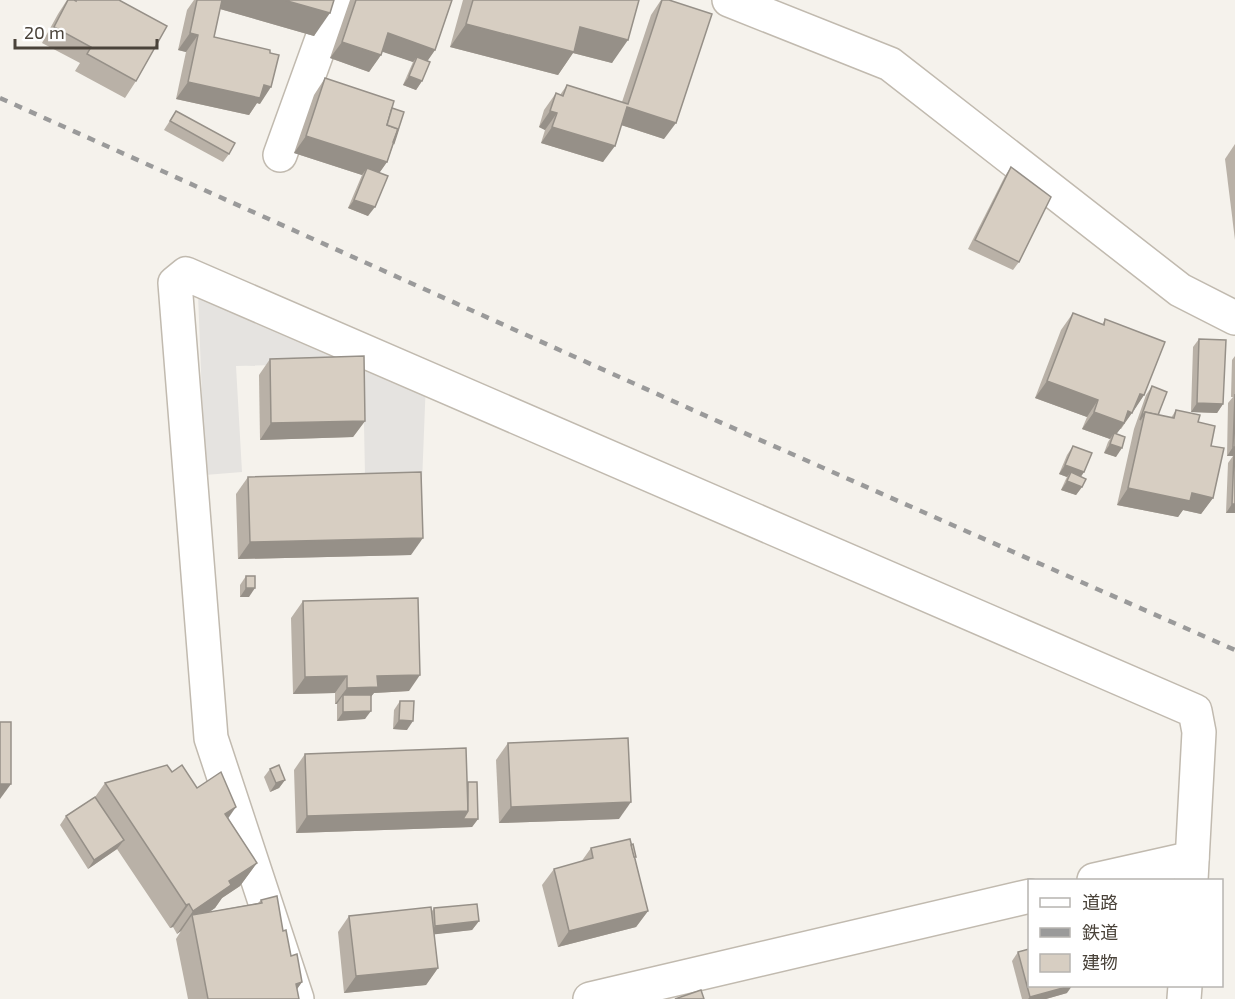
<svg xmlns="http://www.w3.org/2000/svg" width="1235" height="999" font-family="'Exo 2','Noto Sans JP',sans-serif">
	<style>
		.parking { fill: #e5e3e0 }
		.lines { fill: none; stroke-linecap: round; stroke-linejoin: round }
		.minor-casing { stroke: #c1baaf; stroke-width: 36 }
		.minor { stroke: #fff; stroke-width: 33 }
		.rail { stroke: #9a9a9a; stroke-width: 4.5; stroke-dasharray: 8 8; stroke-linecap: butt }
		.wall { fill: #b9b1a7 }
		.shaded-wall { fill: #969088 }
		.building { fill: #d7cec2; stroke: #969088; stroke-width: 1.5 }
	</style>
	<rect width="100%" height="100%" fill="#f5f2ec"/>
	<!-- parking -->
	<path class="parking" d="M 198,294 L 426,380 L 422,483 L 365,475 L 363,375 L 325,364 L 236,366 L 242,472 L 205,475 Z"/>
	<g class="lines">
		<defs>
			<g id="minor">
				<path d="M 729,0 L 890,64 L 1180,290 L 1235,318"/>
				<path d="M 280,155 L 336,0"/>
				<path d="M 1094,880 L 1192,858"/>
				<path d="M 297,999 L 211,738 L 175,283 L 186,274 L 1195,711 L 1199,732 L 1191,880"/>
				<path d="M 590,999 L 1030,896"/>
				<path d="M 1184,999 L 1185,986"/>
			</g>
		</defs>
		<!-- minor casing -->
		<use href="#minor" class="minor-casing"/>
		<!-- minor -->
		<use href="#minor" class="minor"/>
		<!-- rail -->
		<path class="rail" d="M 0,98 L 715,420 L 1235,650"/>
	</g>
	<!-- wall -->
	<g class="wall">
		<path d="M 67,0 L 119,0 L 136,81 L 125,98 L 75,71 L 80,63 L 42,43 L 58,14 Z"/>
		<path d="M 194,0 L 334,0 L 314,36 L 220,9 L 214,37 L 260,104 L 257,103 L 249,115 L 176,99 L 186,52 L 178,50 L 187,10 Z"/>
		<path d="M 350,0 L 452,0 L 435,50 L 427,61 L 422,81 L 416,90 L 403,85 L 413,62 L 382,51 L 381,55 L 369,72 L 330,58 Z"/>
		<path d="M 463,0 L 639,0 L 612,63 L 573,53 L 558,75 L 450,47 Z"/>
		<path d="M 661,0 L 669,0 L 664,139 L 621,125 L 603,162 L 541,143 L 545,130 L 539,127 L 544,110 L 556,93 L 560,95 L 567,85 L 622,102 L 651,15 Z"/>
		<path d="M 325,78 L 392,108 L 394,143 L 387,162 L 379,173 L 368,216 L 348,208 L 362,175 L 294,153 L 314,95 Z"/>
		<path d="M 176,111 L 229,154 L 223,162 L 164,130 Z"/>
		<path d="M 1235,144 L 1235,240 L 1225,159 Z"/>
		<path d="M 1011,167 L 1019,262 L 1013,270 L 968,249 L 1005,176 Z"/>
		<path d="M 1073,313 L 1102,325 L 1105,319 L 1144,395 L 1121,429 L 1120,429 L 1116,434 L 1116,457 L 1104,453 L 1108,442 L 1110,439 L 1082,429 L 1087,417 L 1035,398 L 1061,330 Z"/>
		<path d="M 1199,339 L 1223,404 L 1217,413 L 1191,412 L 1193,347 Z"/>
		<path d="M 1235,356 L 1235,513 L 1226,513 L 1228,463 L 1233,456 L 1227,456 L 1228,403 L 1233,397 L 1231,397 L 1232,360 Z"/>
		<path d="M 270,359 L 365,421 L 353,437 L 260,440 L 259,375 Z"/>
		<path d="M 1152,386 L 1158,415 L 1171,418 L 1176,410 L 1198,422 L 1211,446 L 1213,498 L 1201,514 L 1183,510 L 1178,517 L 1117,505 L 1134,429 L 1146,395 Z"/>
		<path d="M 1073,446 L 1084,472 L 1081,476 L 1082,487 L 1076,495 L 1061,490 L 1065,481 L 1067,477 L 1059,474 L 1067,455 Z"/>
		<path d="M 248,477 L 411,555 L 238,559 L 236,494 Z"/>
		<path d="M 246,576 L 249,597 L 240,597 L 240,585 Z"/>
		<path d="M 303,601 L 409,691 L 374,693 L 371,696 L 365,719 L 337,721 L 337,704 L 335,704 L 335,693 L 293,694 L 291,618 Z"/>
		<path d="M 400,701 L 407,730 L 393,729 L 394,710 Z"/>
		<path d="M 508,743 L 619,819 L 499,823 L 496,760 Z"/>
		<path d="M 305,754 L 468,782 L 478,819 L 472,827 L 296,833 L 294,770 Z"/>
		<path d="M 270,769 L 285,780 L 279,788 L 270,792 L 264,777 Z"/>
		<path d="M 172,772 L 228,818 L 257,863 L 240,886 L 222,898 L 215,908 L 209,912 L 258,903 L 261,900 L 283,931 L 291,956 L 302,982 L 297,989 L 299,999 L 188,999 L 176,939 L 181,931 L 177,934 L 173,927 L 170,928 L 117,849 L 88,869 L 60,825 L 66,816 L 95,797 L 105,783 Z"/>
		<path d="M 591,848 L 635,859 L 648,911 L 636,927 L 558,947 L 542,885 L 554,869 L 581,862 Z"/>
		<path d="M 434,908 L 479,921 L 472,930 L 434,934 L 438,968 L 426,985 L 344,993 L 338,932 L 349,916 L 432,911 Z"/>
		<path d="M 1018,952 L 1067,993 L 1046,999 L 1022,999 L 1012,961 Z"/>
	</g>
	<!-- shaded-wall -->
	<g class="shaded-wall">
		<path d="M 202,0 L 284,0 L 330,13 L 314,36 L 199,3 Z"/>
		<path d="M 466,24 L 580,27 L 628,40 L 612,63 L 573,53 L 558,75 L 450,47 Z"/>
		<path d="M 190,33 L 198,35 L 186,52 L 178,50 Z"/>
		<path d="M 388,33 L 435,50 L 424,66 L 417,57 L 413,62 L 377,50 Z"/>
		<path d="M 342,42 L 381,55 L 369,72 L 330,58 Z"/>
		<path d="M 409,76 L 422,81 L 416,90 L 403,85 Z"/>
		<path d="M 188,82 L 264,85 L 271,87 L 260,104 L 257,103 L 249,115 L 176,99 Z"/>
		<path d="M 627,107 L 676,123 L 664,139 L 615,123 Z"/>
		<path d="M 550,111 L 557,113 L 545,130 L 539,127 Z"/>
		<path d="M 552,127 L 615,146 L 603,162 L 541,143 Z"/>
		<path d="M 306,136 L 387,162 L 375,179 L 367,168 L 362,175 L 294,153 Z"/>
		<path d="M 354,200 L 375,207 L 368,216 L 348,208 Z"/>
		<path d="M 1047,381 L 1098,400 L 1087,417 L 1035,398 Z"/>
		<path d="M 1140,394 L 1144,395 L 1133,412 Z"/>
		<path d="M 1197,403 L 1223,404 L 1217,413 L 1191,412 Z"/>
		<path d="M 1128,411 L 1132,413 L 1112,440 L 1114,433 L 1110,439 L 1082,429 L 1094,412 Z"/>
		<path d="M 365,421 L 353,437 L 260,440 L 271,423 Z"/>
		<path d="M 1110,444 L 1122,448 L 1116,457 L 1104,453 Z"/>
		<path d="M 1233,447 L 1235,447 L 1235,456 L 1234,454 L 1233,456 L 1227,456 Z"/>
		<path d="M 1065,465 L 1084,472 L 1078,481 L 1071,472 L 1067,477 L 1059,474 Z"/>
		<path d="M 1067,481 L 1082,487 L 1076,495 L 1061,490 Z"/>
		<path d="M 1128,488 L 1192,493 L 1213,498 L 1201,514 L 1183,510 L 1178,517 L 1117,505 Z"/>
		<path d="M 1232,504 L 1235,504 L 1235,513 L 1226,513 Z"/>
		<path d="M 423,538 L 411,555 L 238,559 L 250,542 Z"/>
		<path d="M 246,588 L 255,588 L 249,597 L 240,597 Z"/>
		<path d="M 420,675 L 409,691 L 374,693 L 366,703 L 343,695 L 337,704 L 335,704 L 347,688 L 377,676 Z"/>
		<path d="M 347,676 L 335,693 L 293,694 L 305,677 Z"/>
		<path d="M 371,711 L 365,719 L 337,721 L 343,712 Z"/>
		<path d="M 399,720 L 413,721 L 407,730 L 393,729 Z"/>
		<path d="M 285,780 L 279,788 L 270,792 L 276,783 Z"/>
		<path d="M 0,784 L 11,784 L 0,799 Z"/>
		<path d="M 631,802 L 619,819 L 499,823 L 511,807 Z"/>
		<path d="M 236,807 L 220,830 L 225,814 Z"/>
		<path d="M 468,811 L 478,819 L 472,827 L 296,833 L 307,816 Z"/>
		<path d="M 124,840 L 117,849 L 88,869 L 94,860 Z"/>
		<path d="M 257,863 L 240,886 L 222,898 L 215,908 L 194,923 L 192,915 L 181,931 L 177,934 L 193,911 L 229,881 Z"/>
		<path d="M 189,904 L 173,927 L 170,928 L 186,905 Z"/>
		<path d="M 648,911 L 636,927 L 558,947 L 569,931 Z"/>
		<path d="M 479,921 L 472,930 L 429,935 L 435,926 Z"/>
		<path d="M 438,968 L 426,985 L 344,993 L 356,976 Z"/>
		<path d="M 302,982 L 290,999 L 296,984 Z"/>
		<path d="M 1070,986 L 1072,986 L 1067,993 L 1046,999 L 1028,999 L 1030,997 Z"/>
	</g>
	<!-- building -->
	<g class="building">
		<path d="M 68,0 L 74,0 L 76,1 L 76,0 L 119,0 L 167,26 L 136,81 L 87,54 L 91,47 L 54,27 Z"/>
		<path d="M 197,0 L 222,0 L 214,37 L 270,50 L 270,53 L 279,55 L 271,87 L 264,85 L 260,98 L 188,82 L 198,35 L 190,33 Z"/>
		<path d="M 284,0 L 334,0 L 330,13 Z"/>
		<path d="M 356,0 L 452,0 L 435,50 L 388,33 L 381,55 L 342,42 Z"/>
		<path d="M 473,0 L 639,0 L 628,40 L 580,27 L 574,52 L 466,24 Z"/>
		<path d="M 662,0 L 669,0 L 712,14 L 676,123 L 627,107 L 615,146 L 552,127 L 557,113 L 550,111 L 556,93 L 563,96 L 567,85 L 628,104 Z"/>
		<path d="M 417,57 L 430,62 L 422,81 L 409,76 Z"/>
		<path d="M 325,78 L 394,101 L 387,125 L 398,129 L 387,162 L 306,136 Z"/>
		<path d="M 392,108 L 404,112 L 394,143 L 393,142 L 398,129 L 387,125 Z"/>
		<path d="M 176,111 L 235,143 L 229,154 L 170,121 Z"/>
		<path d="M 1011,167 L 1051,197 L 1019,262 L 975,240 Z"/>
		<path d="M 367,168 L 388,176 L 375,207 L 354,200 Z"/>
		<path d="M 1073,313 L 1104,325 L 1105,319 L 1165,342 L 1144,395 L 1140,394 L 1132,413 L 1128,411 L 1124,423 L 1094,412 L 1098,400 L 1047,381 Z"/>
		<path d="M 1199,339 L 1226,340 L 1223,404 L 1197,403 Z"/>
		<path d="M 364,356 L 365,421 L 271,423 L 270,359 Z"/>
		<path d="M 1152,386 L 1167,392 L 1158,415 L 1145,412 L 1140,420 Z"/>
		<path d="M 1235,394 L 1235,447 L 1233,447 Z"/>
		<path d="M 1176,410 L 1200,415 L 1198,422 L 1215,426 L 1211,446 L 1224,448 L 1213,498 L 1192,493 L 1190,501 L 1128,488 L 1145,412 L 1174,418 Z"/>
		<path d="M 1114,433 L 1125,437 L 1122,448 L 1110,444 Z"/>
		<path d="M 1073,446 L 1092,453 L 1084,472 L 1065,465 Z"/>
		<path d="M 1234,454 L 1235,454 L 1235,504 L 1232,504 Z"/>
		<path d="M 421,472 L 423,538 L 250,542 L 248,477 Z"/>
		<path d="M 1071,472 L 1086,479 L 1082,487 L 1067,481 Z"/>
		<rect x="246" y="576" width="9" height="12"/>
		<path d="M 418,598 L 420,675 L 377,676 L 378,687 L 347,688 L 347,676 L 305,677 L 303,601 Z"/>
		<path d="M 343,695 L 371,695 L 371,711 L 343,712 Z"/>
		<path d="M 400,701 L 414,701 L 413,721 L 399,720 Z"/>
		<rect x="0" y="722" width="11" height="62"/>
		<path d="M 628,738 L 631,802 L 511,807 L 508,743 Z"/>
		<path d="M 466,748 L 468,811 L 307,816 L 305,754 Z"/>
		<path d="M 167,765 L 172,772 L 182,765 L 197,788 L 221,772 L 236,807 L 225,814 L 257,863 L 229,881 L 231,885 L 193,911 L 189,904 L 186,905 L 105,783 Z"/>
		<path d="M 279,765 L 285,780 L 276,783 L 270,769 Z"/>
		<path d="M 468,782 L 477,782 L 478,819 L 463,819 L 468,811 Z"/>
		<path d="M 95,797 L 124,840 L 94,860 L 66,816 Z"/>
		<path d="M 630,839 L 648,911 L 569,931 L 554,869 L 593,858 L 591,848 Z"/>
		<path d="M 633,844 L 636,857 L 634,857 L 631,845 Z"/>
		<path d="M 277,896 L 283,931 L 286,930 L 291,956 L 297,954 L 302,982 L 296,984 L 299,999 L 208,999 L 192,915 L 262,903 L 261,900 Z"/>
		<path d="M 477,904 L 479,921 L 435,926 L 434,908 Z"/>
		<path d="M 431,907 L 438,968 L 356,976 L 349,916 Z"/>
		<path d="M 1029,949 L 1029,986 L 1070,986 L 1030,997 L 1018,952 Z"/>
		<path d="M 701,990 L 704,999 L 675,999 Z"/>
	</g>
	<!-- legend -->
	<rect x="1028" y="879" width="195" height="108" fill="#ffffff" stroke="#b7b4b0" stroke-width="1.5"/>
	<rect x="1040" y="898" width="30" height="9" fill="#ffffff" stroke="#b7b4b0" stroke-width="1.5"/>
	<text x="1082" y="909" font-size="18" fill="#4a433a">道路</text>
	<rect x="1040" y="928" width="30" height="9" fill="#9a9a9a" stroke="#b7b4b0" stroke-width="1.5"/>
	<text x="1082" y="939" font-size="18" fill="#4a433a">鉄道</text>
	<rect x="1040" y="954" width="30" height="18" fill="#d7cec2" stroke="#b7b4b0" stroke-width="1.5"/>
	<text x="1082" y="969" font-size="18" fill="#4a433a">建物</text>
	<!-- scale -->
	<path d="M15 39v9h142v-9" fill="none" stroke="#4a433a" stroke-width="3"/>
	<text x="24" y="39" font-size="18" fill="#4a433a" stroke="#ffffff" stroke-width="4.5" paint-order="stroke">20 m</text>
</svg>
